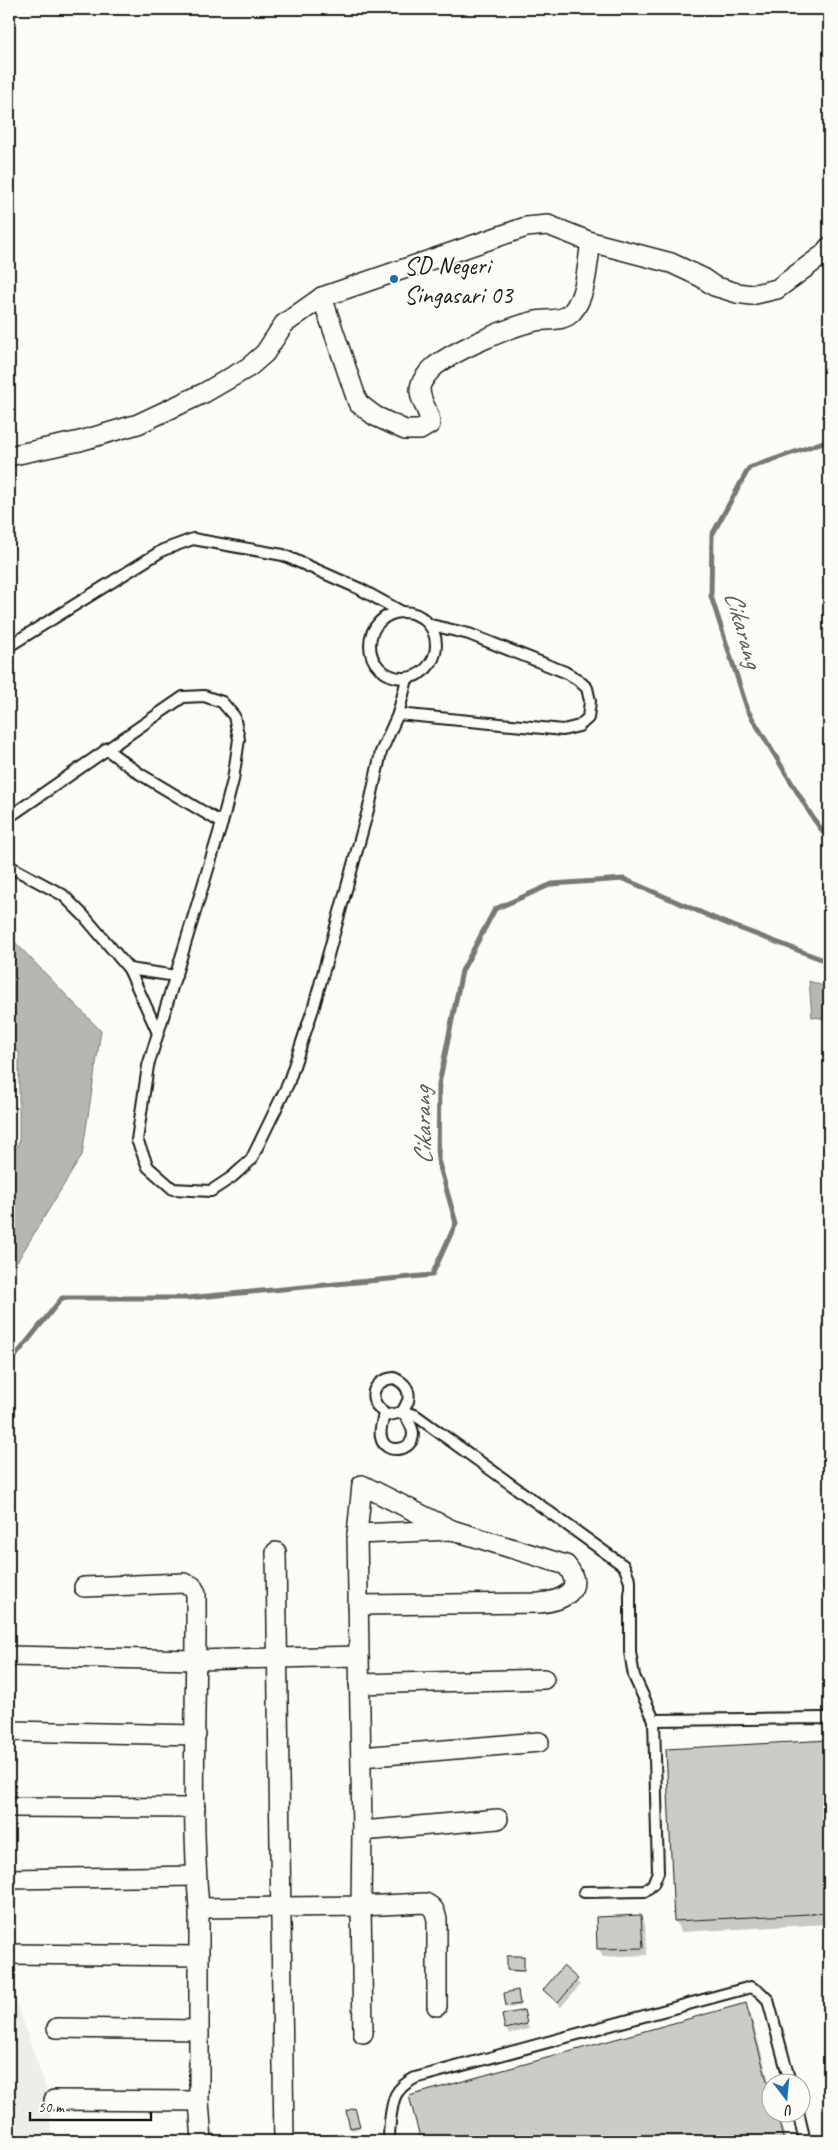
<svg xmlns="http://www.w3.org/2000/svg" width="838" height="2150" font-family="Caveat,sans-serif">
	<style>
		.built { fill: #eeede9 }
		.water { fill: #b7b6b2; stroke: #797876 }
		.shadow { fill: #0003 }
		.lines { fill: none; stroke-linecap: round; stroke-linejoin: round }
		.stream { stroke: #797876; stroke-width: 5 }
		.building { fill: #cccbc8; stroke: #1c1c1c }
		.lane-casing { stroke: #1c1c1c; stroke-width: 14 }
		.street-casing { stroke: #1c1c1c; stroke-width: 22 }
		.lane { stroke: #fdfcf7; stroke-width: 10 }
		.street { stroke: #fdfcf7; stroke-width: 19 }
		.poi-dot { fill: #1f6fb2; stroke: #fdfcf7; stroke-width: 2 }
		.labels { text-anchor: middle; stroke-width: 4; stroke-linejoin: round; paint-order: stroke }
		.poi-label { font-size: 25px; fill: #1c1c1c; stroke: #fdfcf7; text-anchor: start }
		.water-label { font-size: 26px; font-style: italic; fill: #5a5a58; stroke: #fdfcf7 }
	</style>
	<rect width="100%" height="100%" fill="#fdfcf7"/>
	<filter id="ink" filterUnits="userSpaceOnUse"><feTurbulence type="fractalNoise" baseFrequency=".02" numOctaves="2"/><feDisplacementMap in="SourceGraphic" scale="10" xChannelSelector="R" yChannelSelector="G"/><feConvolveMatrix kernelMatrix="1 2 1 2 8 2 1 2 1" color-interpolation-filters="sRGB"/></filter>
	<g filter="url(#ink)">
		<!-- built -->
		<path class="built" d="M 10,1984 L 48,2094 L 52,2141 L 9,2141 L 9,1985 Z"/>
		<!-- water -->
		<g class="water">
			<path d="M 9,936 L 101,1031 L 82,1155 L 18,1260 L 9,1269 L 9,1162 L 19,1142 L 19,1053 L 9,1043 Z"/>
			<path d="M 809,981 L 829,988 L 829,1019 L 812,1017 Z"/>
		</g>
		<!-- shadow -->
		<g class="shadow">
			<path d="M 829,1742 L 829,1924 L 681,1932 L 675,1921 L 667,1750 Z"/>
			<path d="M 641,1916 L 645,1924 L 647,1955 L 603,1957 L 599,1949 L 598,1918 Z"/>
			<path d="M 524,1958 L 524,1972 L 509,1972 L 508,1970 Z"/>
			<path d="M 563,1968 L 580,1985 L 561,2007 L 544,1990 Z"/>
			<path d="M 518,1994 L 520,2006 L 509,2008 L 508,2006 Z"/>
			<path d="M 745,2004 L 751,2015 L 770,2084 L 770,2112 L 778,2112 L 786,2141 L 423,2141 L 410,2096 Z"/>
			<path d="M 523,2012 L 529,2029 L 509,2034 L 506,2029 Z"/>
			<path d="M 356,2112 L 360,2128 L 352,2130 L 351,2128 Z"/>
		</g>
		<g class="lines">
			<!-- stream -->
			<g class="stream">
				<path d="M 829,440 L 749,468 L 712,535 L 711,596 L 748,711 L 813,818 L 829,840"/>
				<path d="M 9,1364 L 62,1298 L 187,1298 L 432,1275 L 456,1223 L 438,1160 L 439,1084 L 462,971 L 495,909 L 552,884 L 624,879 L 723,922 L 829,962"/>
			</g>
		</g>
		<!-- building -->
		<g class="building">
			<path d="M 829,1740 L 829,1913 L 674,1921 L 666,1749 Z"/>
			<path d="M 641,1915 L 643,1948 L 597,1949 L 596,1917 Z"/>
			<path d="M 507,1956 L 524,1956 L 524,1971 L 507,1970 Z"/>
			<path d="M 563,1966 L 578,1979 L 558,2003 L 543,1990 Z"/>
			<path d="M 518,1990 L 520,2004 L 506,2006 L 504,1993 Z"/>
			<path d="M 746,2003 L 770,2092 L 770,2112 L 776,2112 L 784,2141 L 421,2141 L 409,2096 Z"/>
			<path d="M 524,2010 L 527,2024 L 505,2029 L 502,2015 Z"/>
			<path d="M 355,2108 L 360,2126 L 350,2128 L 346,2111 Z"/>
		</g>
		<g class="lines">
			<defs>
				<g id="lane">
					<circle cx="403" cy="645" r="33"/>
					<path d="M 9,646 L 163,550 L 193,539 L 283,555 L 360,589 L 400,611"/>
					<path d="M 398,714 L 563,730 L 579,726 L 588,718 L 590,701 L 587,688 L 577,679 L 565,672 L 469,634 L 431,625"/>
					<path d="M 106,749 L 140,774 L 222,823"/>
					<path d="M 9,817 L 183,697 L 204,696 L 222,702 L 234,716 L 239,739 L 233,780 L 222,823 L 148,1066 L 137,1140 L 148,1167 L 173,1189 L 211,1191 L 232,1177 L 251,1160 L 288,1084 L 314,1006 L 370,803 L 381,752 L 398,714 L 407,679"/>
					<path d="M 9,866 L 63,895 L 84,916 L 129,969 L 158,1033"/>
					<path d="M 129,969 L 176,976"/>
					<path d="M 394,1378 C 403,1382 411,1389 408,1401 C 406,1405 404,1407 403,1412 C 407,1419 413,1426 413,1434 C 413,1452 384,1455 381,1437 C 379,1430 383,1421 384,1414 C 382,1410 378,1408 376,1404 C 368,1389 381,1379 394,1378 Z"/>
					<path d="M 384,1416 L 403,1412 L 415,1415 L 624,1566 L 630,1581 L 630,1652 L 634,1676 L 654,1720"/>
					<path d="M 584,1892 L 645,1891 L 653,1884 L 658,1872 L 654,1720 L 824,1718 L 829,1720"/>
					<path d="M 798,2112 L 805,2141"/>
					<path d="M 390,2141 C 388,2135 390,2128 390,2121 C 393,2098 394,2089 415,2078 L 751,1987 L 760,1992 L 768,2000 L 790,2082"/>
				</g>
				<g id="street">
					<path d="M 322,297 L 358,403 L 375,416 L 405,430 L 420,430 L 430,424 C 431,411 416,398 421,384 C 423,379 430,370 435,366 C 456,350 511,326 536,321 C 548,319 564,322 572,312 C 587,295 587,264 591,242"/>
					<path d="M 9,456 L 80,441 L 138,424 L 204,393 L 249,367 L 265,353 L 284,324 L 322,297 L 526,227 L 548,225 L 591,242 L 671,263 L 701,277 L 714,286 L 737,293 L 751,295 L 777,289 L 824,254 L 829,247"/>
					<path d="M 357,1534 L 452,1530 L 566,1565 C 587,1590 562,1601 539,1603 L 358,1605"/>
					<path d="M 276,1552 L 284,2141"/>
					<path d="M 84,1587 L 184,1583 L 192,1586 L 196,1593 C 197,1697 190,1803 199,1908 L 199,2101 L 202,2141"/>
					<path d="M 9,1656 L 196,1660 L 358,1656"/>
					<path d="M 359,1684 L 544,1679"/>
					<path d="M 9,1731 L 196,1735"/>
					<path d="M 361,1757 L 539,1742"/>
					<path d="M 9,1807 L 195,1808"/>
					<path d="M 362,1831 L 498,1819"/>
					<path d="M 9,1879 L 196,1876"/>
					<path d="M 199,1908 L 361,1906 L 425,1903 C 434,1907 435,1911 437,1920 L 437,2006"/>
					<path d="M 9,1954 L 198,1956"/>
					<path d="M 57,2028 L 198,2030"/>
					<path d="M 363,2033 L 361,1906 L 362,1831 L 357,1534 L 362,1485 L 452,1530"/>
					<path d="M 54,2100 L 199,2101"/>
				</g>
			</defs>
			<!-- lane casing -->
			<use href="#lane" class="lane-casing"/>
			<!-- street casing -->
			<use href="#street" class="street-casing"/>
			<!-- lane -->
			<use href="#lane" class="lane"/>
			<!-- street -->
			<use href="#street" class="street"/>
		</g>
	</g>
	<!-- markers -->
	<circle class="poi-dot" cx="394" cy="279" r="5"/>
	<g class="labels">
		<!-- poi labels -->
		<g class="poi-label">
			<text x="404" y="274">SD Negeri<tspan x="404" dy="29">Singasari 03</tspan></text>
		</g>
		<!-- water labels -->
		<g class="water-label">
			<text transform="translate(744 629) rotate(74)" y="9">Cikarang</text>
			<text transform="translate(422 1126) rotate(-91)" y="9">Cikarang</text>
		</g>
	</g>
	<!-- margin -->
	<rect width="838" height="2150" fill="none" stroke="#fdfcf7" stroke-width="30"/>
	<rect x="15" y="15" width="808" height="2120" fill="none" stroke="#1c1c1c" stroke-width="2" filter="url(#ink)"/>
	<!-- north arrow -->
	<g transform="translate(786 2098) rotate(164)"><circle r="24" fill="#fdfcf7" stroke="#a3a29f"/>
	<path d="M0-4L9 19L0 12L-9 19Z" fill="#1f6fb2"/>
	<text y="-8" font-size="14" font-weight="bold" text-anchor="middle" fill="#1c1c1c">U</text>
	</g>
	<!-- scale -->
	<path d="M30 2112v8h121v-8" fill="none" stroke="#1c1c1c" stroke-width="2.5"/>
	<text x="38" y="2112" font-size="15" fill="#1c1c1c" stroke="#fdfcf7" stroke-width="4" paint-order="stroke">50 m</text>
</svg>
